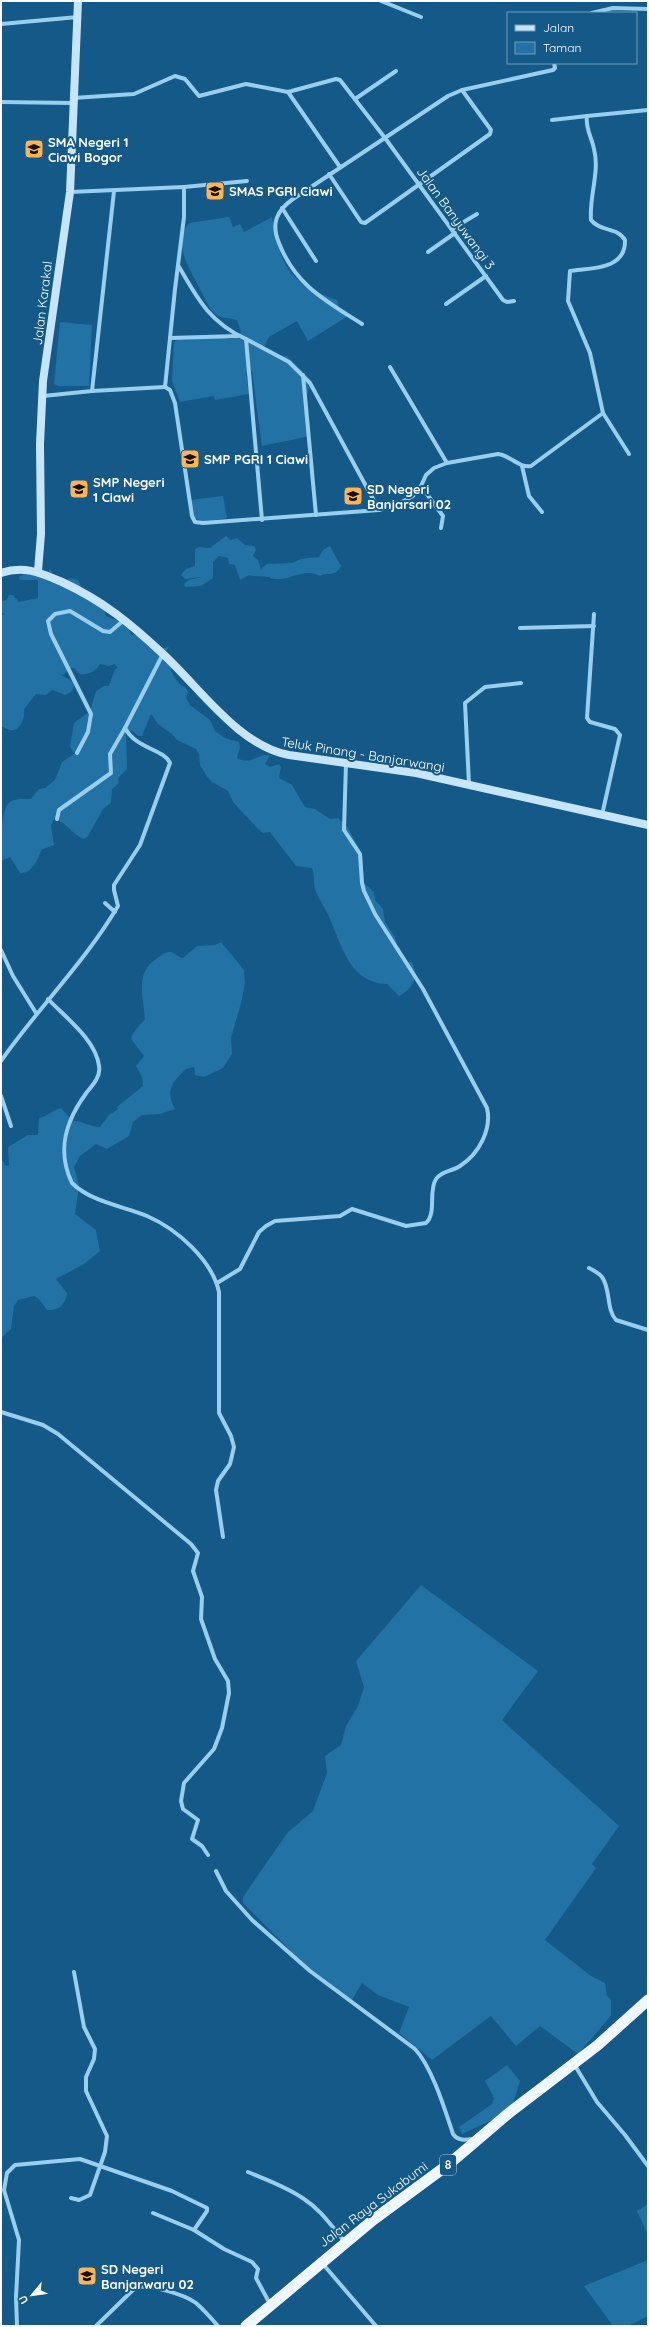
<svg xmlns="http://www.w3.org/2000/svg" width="649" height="2327" font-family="Quicksand,sans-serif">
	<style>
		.green { fill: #2372a5 }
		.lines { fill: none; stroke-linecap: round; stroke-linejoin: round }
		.minor { stroke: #99ceef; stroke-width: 4 }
		.secondary { stroke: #c7e5fa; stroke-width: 8 }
		.trunk { stroke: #f0f8ff; stroke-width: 11 }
		.labels { text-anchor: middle; stroke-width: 4; stroke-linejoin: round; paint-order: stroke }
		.shield { fill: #145987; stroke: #b8cddb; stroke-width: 1 }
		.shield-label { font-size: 12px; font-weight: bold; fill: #fff }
		.poi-label { font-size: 13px; font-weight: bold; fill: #fff; stroke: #145987; text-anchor: start }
		.street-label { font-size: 13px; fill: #fff; stroke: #145987 }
	</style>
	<rect width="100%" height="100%" fill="#145987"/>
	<!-- green -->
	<g class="green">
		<path d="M 229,217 L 233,227 L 240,224 L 244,232 L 272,217 C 281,268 288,282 337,300 L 339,307 L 348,316 L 308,341 L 297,321 L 269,337 L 264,347 L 272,350 L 276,355 L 287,356 L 303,372 L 309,388 L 306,398 L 310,436 L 262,446 L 252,371 L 246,373 L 249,394 L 215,400 L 214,396 L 180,402 L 172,381 L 174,342 L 179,339 L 222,336 L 228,339 L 233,339 L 241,332 L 237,320 C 228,317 222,320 214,313 C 208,307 204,296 200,289 C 190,270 172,243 189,223 Z"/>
		<path d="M 60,322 L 92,325 L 89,386 L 59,386 L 54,384 Z"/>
		<path d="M 223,496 L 227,518 L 202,522 L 193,517 L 190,500 Z"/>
		<path d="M 226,536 L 231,540 L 237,538 L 245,545 L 254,546 L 256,550 L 253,556 L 258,560 L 261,569 L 267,564 L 292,563 L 301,559 L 319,557 L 323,550 L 330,546 L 341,566 C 335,577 328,572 320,576 C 305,567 290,581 274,579 C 272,579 270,577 268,577 C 262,576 256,577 249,575 L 240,580 L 235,565 L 229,564 L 228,558 L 219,556 L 213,562 L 213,578 L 201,586 L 185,587 L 184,584 L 189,580 L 202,577 L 185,579 L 181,575 L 186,569 L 195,566 L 195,549 L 199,547 L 210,548 Z"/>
		<path d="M 32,569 L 49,575 L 49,569 L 52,571 L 52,580 L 63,584 L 69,578 L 78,580 L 81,586 L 82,597 L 89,596 L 104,607 L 106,616 L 124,623 L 132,635 L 142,635 L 157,649 L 169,647 L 164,654 L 174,664 L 171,669 C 173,677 179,685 186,688 L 188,692 L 186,698 L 190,705 L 210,720 L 215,731 L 225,738 L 239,742 L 240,747 L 237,758 C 251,766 258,753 270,755 L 265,764 L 270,767 L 279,764 L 281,767 L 279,778 L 292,785 L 305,807 L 315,809 L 330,819 L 338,818 L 347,826 L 362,854 L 364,883 L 374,892 L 375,900 L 383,909 L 385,922 L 395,937 L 400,957 L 403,961 L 412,962 C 419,977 413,989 399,996 L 387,984 C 349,983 342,945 329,917 C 325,908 318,898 315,889 C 313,882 315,875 312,868 L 296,866 L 270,832 L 263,833 L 258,829 L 233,802 L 228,791 L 212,782 L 206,775 L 200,765 L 199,754 L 196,749 L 177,740 L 172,734 L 158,724 L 151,714 L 142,736 L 138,736 L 131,730 L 126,733 L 127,769 L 118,778 L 119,783 L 112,789 L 111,803 L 103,809 L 88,836 L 84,839 C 72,835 66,821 54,819 L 51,826 L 54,845 L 41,850 C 39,859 31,874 20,873 L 10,857 L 1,861 C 1,846 0,809 10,802 C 16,798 24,799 31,799 L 39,789 L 45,788 L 55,780 L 62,762 L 74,754 L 70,746 L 74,723 L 90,711 L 96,691 L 104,686 L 109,686 L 115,669 L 118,668 L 115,664 L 109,666 L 100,664 C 95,672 89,675 80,674 L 74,668 L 70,668 L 63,675 L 58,673 L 72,681 L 74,687 L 71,692 L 65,695 L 52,690 L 46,695 L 36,694 L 24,709 C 25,716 22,729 13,730 C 9,731 5,727 1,727 L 1,615 L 4,615 L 1,610 L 1,601 L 7,600 L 9,595 L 13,595 L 19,602 L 38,598 L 38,580 L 20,580 L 19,577 Z"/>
		<path d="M 221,942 L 244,970 L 245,983 L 241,1003 L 231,1038 L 232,1054 L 223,1068 L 204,1077 L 195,1075 L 194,1067 L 186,1069 C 172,1082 165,1090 175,1109 L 160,1114 L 142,1115 L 133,1122 L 129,1136 L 107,1149 L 96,1144 L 80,1156 L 74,1167 L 79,1185 L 75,1214 L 96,1230 L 100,1251 L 84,1264 L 56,1279 L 67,1293 C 66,1304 59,1311 47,1310 L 39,1299 L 34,1296 L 18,1300 L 14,1306 L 11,1329 L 1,1338 L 1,1162 L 2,1160 L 6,1166 L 9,1165 L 8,1147 L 28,1135 L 38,1135 L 39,1118 C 48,1116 53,1110 61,1108 L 73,1121 C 84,1121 90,1127 100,1127 L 109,1115 L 118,1109 L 117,1107 L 143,1086 L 142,1077 L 136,1066 L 144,1056 L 131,1039 L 133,1033 L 145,1019 C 143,996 135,973 156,959 C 160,956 165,952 170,952 C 175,952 178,958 183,958 L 197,946 L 215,945 Z"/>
		<path d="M 421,1585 L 538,1671 L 502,1720 L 619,1826 L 592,1864 L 596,1868 L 545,1940 L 591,1976 L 605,1983 L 607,1996 L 611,2000 L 611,2016 L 578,2054 L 540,2026 L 516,2046 L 491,2016 L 432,2060 L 399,2033 L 409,2007 L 378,1995 L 362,1983 L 352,2000 L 298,1964 L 290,1950 L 243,1903 L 243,1897 L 288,1832 L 313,1811 L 327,1773 L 325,1756 L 341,1745 L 346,1726 L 358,1706 L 364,1687 L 356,1661 Z"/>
		<path d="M 507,2065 L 520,2081 L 512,2107 L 492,2120 L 462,2134 L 459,2127 L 492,2104 L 494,2098 L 485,2081 Z"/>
		<path d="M 648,2204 L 648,2235 L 637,2211 Z"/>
		<path d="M 648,2260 L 648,2316 L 628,2326 L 613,2326 L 584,2286 Z"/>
	</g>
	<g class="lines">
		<!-- minor -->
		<g class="minor">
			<path d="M 381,1 L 421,17"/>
			<path d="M 592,13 L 613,8 L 648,9"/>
			<path d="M 1,24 L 78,17"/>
			<path d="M 288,92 L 340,167"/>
			<path d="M 73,98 L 134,94 L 175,76 L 185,79 L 199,96 L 246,84 L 288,92 L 336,79 L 340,80 L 385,138 L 503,300 L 507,302 L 514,301"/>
			<path d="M 355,99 L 396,71"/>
			<path d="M 1,102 L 72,103"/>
			<path d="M 552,120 L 587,116"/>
			<path d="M 329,174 L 361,222 L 365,223 L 490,134 L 491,130 L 462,90"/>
			<path d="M 184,187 L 247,181"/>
			<path d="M 70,192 L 184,187 L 184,217 L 175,289 L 165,387 L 170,390 L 175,403 L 192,516 L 195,522 L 203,523 L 379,510 L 398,504 L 413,496 L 421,486 L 426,475 L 434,468 L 447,463 L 498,454 C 510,455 518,468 531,466 L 603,413 L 590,353 L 568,301 L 570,271 C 591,268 626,270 625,240 C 618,227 600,232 591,220 C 589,196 600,172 594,149 C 592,138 585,128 587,116 L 648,110"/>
			<path d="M 282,208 L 316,261"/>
			<path d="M 452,229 L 477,214"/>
			<path d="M 428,252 L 455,233"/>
			<path d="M 178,265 C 197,298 209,322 246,339"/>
			<path d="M 446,304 L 486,276"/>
			<path d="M 362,324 C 326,301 295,285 279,243 C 271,224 276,211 293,199 L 448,96 L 462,90 L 553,70 L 555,68 L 554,63"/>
			<path d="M 170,338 L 238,336"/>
			<path d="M 390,367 L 447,463"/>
			<path d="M 303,375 L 316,515"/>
			<path d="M 92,391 L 114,191"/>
			<path d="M 43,396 L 92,391 L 165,387"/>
			<path d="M 603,413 L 629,454"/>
			<path d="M 522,466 L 529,496 L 542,512"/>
			<path d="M 421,486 L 443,516 L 441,528"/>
			<path d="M 262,520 L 246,339 L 289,362 L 310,383 L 379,510"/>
			<path d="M 594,614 L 587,718 L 590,722 L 615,729 L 620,735 L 602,815"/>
			<path d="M 520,628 L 594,626"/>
			<path d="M 77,753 L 88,732 L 91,714 L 51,634 L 48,621 L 55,614 L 70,611 L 103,631 L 110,632 L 124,620"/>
			<path d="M 469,784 L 465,703 L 485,687 L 521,683"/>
			<path d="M 57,819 L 59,810 L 111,773 L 110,754 L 125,728"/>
			<path d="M 105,903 L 115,912"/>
			<path d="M 1,950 L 13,976 L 36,1013"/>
			<path d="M 48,999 C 65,1017 96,1040 99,1066 C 101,1076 93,1085 87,1092 C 66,1120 56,1150 72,1183 C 91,1202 123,1206 147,1216 C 177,1229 212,1260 219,1292 L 219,1413 L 231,1436 L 234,1447 L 230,1464 L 218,1481 L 216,1490 L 223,1537"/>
			<path d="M 1,1061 C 38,1008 85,962 118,906 L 114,890 L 114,885 L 140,845 L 170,763 C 164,749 136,749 125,728 L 163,654"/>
			<path d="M 1,1096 L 11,1126"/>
			<path d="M 589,1268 C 593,1270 599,1273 602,1277 C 611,1290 606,1309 616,1320 L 648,1330"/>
			<path d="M 217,1283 L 240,1269 L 259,1232 L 266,1226 L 275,1221 L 340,1216 L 352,1209 L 406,1226 L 426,1223 C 437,1213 428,1191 436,1179 C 441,1171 453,1171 460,1166 C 479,1154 492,1129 487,1108 L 423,989 L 375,914 L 364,891 L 362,883 L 360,854 L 344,830 L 346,763"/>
			<path d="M 1,1412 L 43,1425 L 58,1434 L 191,1544 L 198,1553 L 193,1571 L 202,1597 L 201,1619 L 215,1659 L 228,1681 L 229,1693 L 222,1728 L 214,1749 L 184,1783 L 181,1801 L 183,1809 L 198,1820 L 192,1839 L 202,1846 L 208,1855"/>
			<path d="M 216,1871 L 226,1891 L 252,1920 L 310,1971 L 415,2049 C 432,2067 445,2110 453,2134 C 458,2141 465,2140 473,2139"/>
			<path d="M 574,2064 L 597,2102 L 625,2135 L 648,2166"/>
			<path d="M 248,2172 C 267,2180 287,2187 304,2199 C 321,2210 332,2227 345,2242"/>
			<path d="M 71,2198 L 79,2200 L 90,2195 L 105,2152 L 107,2136 L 86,2091 L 86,2077 L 94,2059 L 95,2049 L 84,2027 L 74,1972"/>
			<path d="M 153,2213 L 194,2230 L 224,2249 L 252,2262 L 258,2269 L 256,2278 L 270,2304"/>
			<path d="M 322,2263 L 376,2326"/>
			<path d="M 17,2326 L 16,2297 L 19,2240 L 4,2190 L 7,2173 L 15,2165 L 80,2159 L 172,2191 L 207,2208 L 207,2211 L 194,2230"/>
			<path d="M 96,2326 L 134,2289 C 146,2282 185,2295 196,2303 C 204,2310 211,2318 218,2326"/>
		</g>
		<!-- secondary -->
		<g class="secondary">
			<path d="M 38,571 L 41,534 L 40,444 L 43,381 L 70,192 L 78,1"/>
			<path d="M 1,573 C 24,565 41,573 62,582 C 103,601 130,623 163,654 C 200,688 239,746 289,755 L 416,773 L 648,825"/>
		</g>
		<!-- trunk -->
		<path class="trunk" d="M 246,2326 L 373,2220 L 449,2164 L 509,2113 L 598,2045 L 648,2000"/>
	</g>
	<!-- icons -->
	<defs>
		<symbol id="school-square" viewBox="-11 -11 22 22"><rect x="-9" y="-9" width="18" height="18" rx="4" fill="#ffb357" stroke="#145987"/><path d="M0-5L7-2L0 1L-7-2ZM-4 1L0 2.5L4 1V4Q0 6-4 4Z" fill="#111"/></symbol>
	</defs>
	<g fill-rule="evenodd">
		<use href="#school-square" x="23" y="138" width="22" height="22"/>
		<use href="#school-square" x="204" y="180" width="22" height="22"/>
		<use href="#school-square" x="179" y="448" width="22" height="22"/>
		<use href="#school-square" x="68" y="478" width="22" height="22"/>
		<use href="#school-square" x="342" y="485" width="22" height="22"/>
		<use href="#school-square" x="76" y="2265" width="22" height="22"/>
	</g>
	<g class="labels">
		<!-- shield labels -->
		<rect class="shield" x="440" y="2155" width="16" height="20" rx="3"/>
		<g class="shield-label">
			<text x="448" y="2169">8</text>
		</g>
		<!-- poi labels -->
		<g class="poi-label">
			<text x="48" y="147">SMA Negeri 1<tspan x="48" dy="15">Ciawi Bogor</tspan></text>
			<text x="229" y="196">SMAS PGRI Ciawi</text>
			<text x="204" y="464">SMP PGRI 1 Ciawi</text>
			<text x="93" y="487">SMP Negeri<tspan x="93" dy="15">1 Ciawi</tspan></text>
			<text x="367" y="494">SD Negeri<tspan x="367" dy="15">Banjarsari 02</tspan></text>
			<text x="101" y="2274">SD Negeri<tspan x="101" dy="15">Banjarwaru 02</tspan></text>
		</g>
		<!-- street labels -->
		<g class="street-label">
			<text transform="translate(456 218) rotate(54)" y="5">Jalan Banyuwangi 3</text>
			<text transform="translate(42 303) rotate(-83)" y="5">Jalan Karakal</text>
			<text transform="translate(363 754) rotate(9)" y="5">Teluk Pinang - Banjarwangi</text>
			<text transform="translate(373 2204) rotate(-37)" y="5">Jalan Raya Sukabumi</text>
		</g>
	</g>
	<!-- border -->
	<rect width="649" height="2327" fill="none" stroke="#ffffff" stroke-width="4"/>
	<!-- legend -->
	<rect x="507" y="12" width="130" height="52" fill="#145987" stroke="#729bb7"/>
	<rect x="515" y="25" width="20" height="6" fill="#c7e5fa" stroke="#729bb7"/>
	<text x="543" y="32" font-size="12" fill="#ffffff">Jalan</text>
	<rect x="515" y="42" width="20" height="12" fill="#2372a5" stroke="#729bb7"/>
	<text x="543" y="52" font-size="12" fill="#ffffff">Taman</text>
	<!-- north arrow -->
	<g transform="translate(32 2295) rotate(241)" stroke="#145987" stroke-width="3" paint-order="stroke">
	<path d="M0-3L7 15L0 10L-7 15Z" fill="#ffffff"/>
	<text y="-6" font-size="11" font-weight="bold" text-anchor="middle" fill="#ffffff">U</text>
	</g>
</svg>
